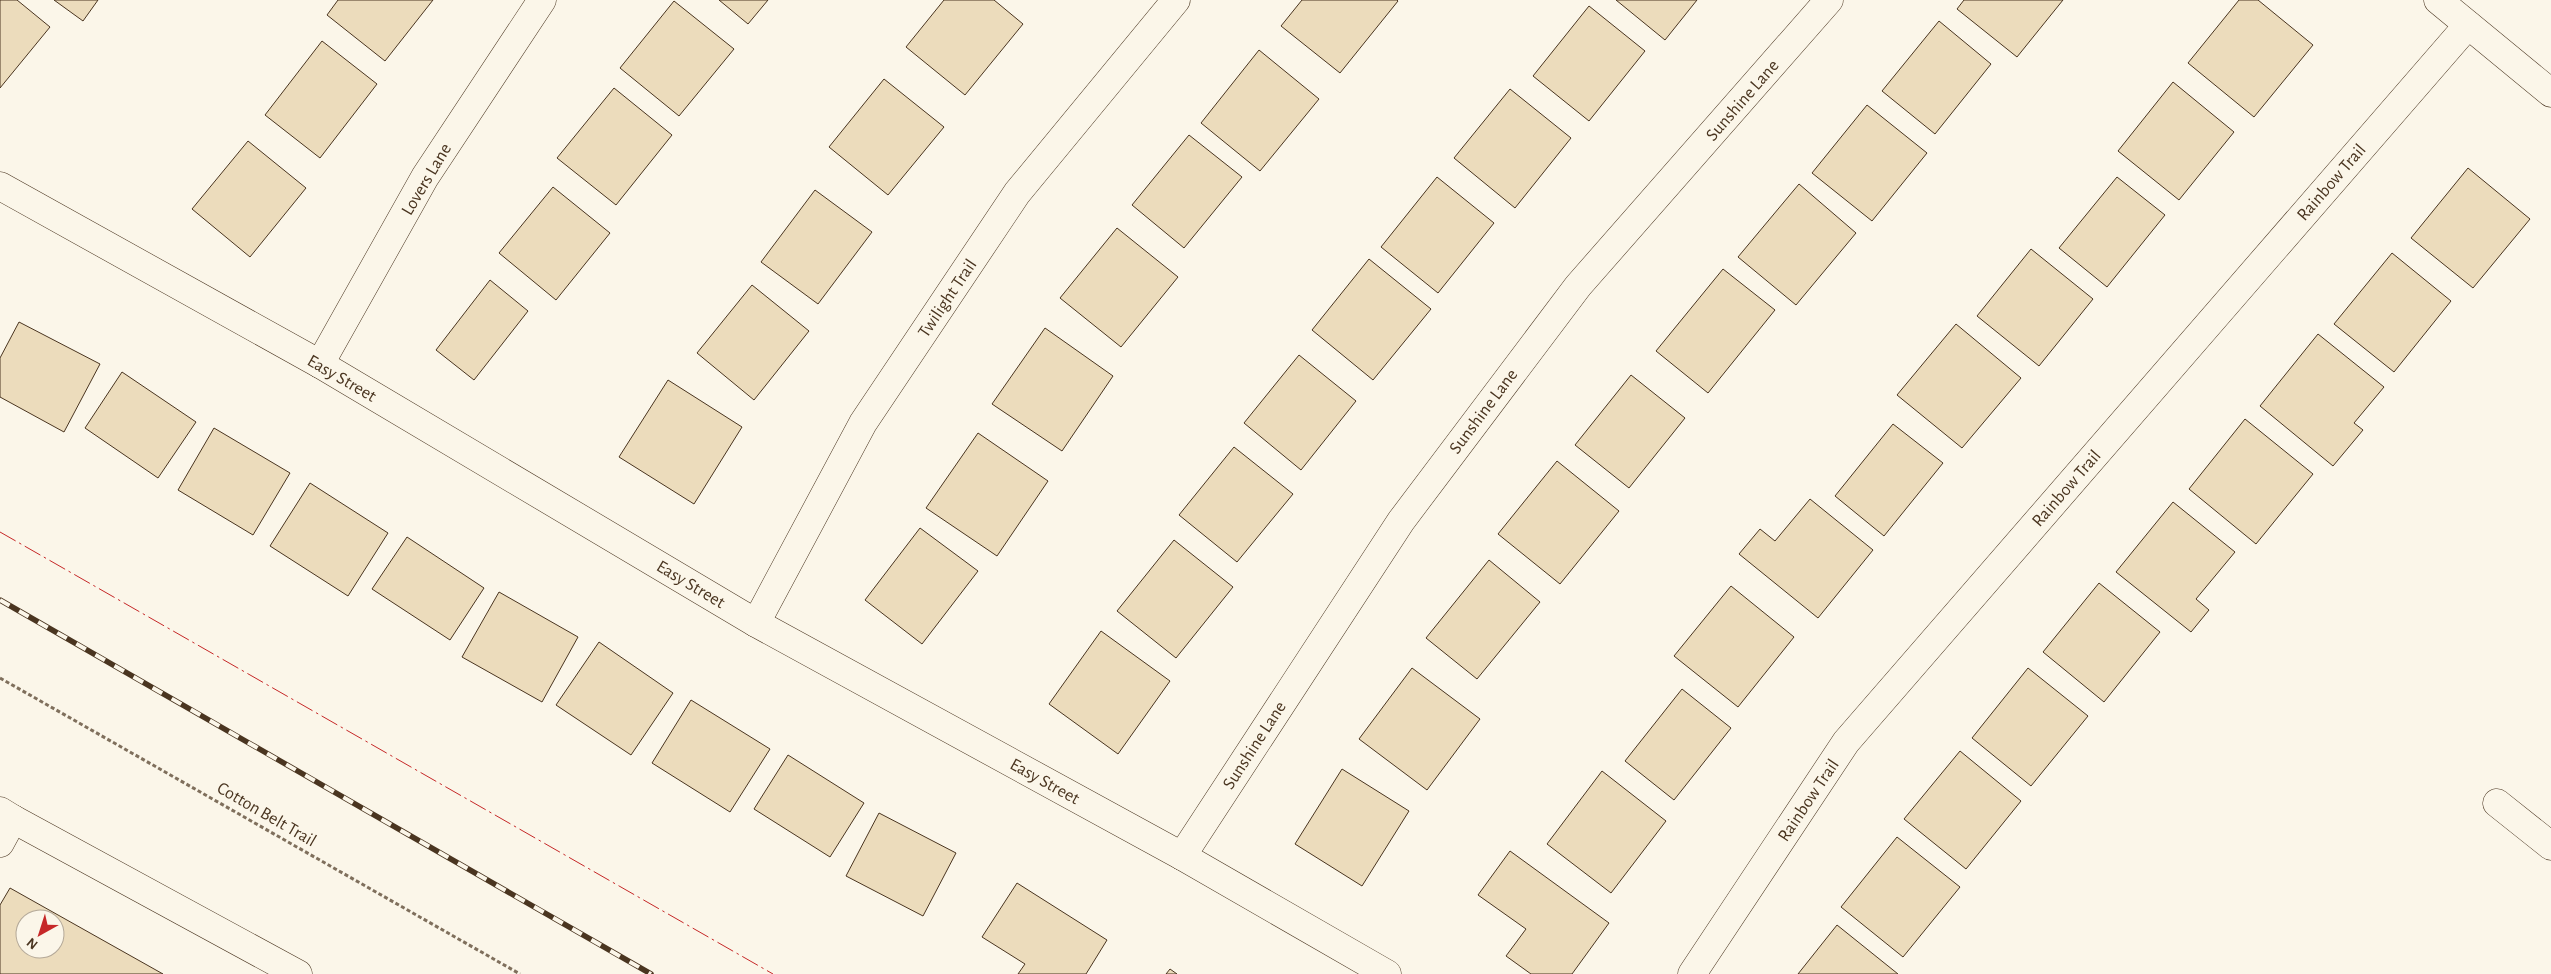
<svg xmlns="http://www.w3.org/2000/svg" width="2551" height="974" font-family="'Alegreya Sans',sans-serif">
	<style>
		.building { fill: #ecdcbc; stroke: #4a3520; fill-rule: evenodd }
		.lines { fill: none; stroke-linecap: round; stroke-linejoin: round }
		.minor-casing { stroke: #4a3520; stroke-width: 29 }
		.major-casing { stroke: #4a3520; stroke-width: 29 }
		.path { stroke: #7f6f5c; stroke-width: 3; stroke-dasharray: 4 2.5; stroke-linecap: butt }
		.minor { stroke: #fbf6e9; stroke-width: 28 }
		.major { stroke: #fbf6e9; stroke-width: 28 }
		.rail-casing { stroke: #4a3520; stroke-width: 5.5 }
		.rail { stroke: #fbf6e9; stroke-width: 4; stroke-dasharray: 11; stroke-linecap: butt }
		.power { stroke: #c62828; stroke-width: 1; stroke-dasharray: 18 4 2.5 4; stroke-linecap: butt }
		.labels { text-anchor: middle; stroke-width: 4; stroke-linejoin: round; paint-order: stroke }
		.street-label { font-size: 18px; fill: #4a3520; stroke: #fbf6e9 }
	</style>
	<rect width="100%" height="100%" fill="#fbf6e9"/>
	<!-- building -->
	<g class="building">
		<path d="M 0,0 L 17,0 L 50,27 L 0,88 Z"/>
		<path d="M 54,0 L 98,0 L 83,21 Z"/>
		<path d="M 338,0 L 433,0 L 385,61 L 327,15 Z"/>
		<path d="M 719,0 L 768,0 L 748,24 Z"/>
		<path d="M 944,0 L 994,0 L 1023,24 L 965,95 L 906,47 Z"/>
		<path d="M 1302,0 L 1397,0 L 1398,1 L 1340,73 L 1281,26 Z"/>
		<path d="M 1616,0 L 1697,0 L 1665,40 Z"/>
		<path d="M 1964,0 L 2063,0 L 2017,57 L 1957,9 Z"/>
		<path d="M 2239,0 L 2258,0 L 2313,45 L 2254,117 L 2188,63 Z"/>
		<path d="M 674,1 L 734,49 L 679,116 L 620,68 Z"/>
		<path d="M 1589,6 L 1645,51 L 1589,121 L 1533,76 Z"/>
		<path d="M 1939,21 L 1991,64 L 1935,134 L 1882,91 Z"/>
		<path d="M 322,41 L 377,84 L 320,158 L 265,115 Z"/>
		<path d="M 1259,50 L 1319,99 L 1260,171 L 1201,123 Z"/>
		<path d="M 884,79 L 944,127 L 888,195 L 829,147 Z"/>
		<path d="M 2173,82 L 2234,132 L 2179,200 L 2118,151 Z"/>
		<path d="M 614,88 L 672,135 L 616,205 L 557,158 Z"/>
		<path d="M 1510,89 L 1571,138 L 1515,208 L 1454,158 Z"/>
		<path d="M 1867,105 L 1927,153 L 1872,221 L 1812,173 Z"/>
		<path d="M 1189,135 L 1242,177 L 1184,248 L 1132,205 Z"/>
		<path d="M 248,141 L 306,188 L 250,257 L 192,209 Z"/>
		<path d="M 2468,168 L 2530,219 L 2473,288 L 2411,238 Z"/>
		<path d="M 1437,177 L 1494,223 L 1438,293 L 1381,247 Z"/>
		<path d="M 2117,177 L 2165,215 L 2107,287 L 2059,248 Z"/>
		<path d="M 1799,184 L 1856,233 L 1796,305 L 1738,257 Z"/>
		<path d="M 553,187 L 610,233 L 556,300 L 499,253 Z"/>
		<path d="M 815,190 L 872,232 L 818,304 L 761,262 Z"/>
		<path d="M 1117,228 L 1178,277 L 1121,347 L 1060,298 Z"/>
		<path d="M 2031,249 L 2093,299 L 2039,366 L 1977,316 Z"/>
		<path d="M 2392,253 L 2451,301 L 2394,372 L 2334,324 Z"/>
		<path d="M 1369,259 L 1431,309 L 1373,380 L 1312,330 Z"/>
		<path d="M 1723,269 L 1775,310 L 1708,393 L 1656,351 Z"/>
		<path d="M 490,280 L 528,311 L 474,380 L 436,350 Z"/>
		<path d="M 752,285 L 809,331 L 754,400 L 697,353 Z"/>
		<path d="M 19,322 L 100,364 L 64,432 L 0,397 L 0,358 Z"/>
		<path d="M 1956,324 L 2021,378 L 1962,448 L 1897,395 Z"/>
		<path d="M 1045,328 L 1113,376 L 1062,451 L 992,404 Z"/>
		<path d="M 2318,334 L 2384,387 L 2354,423 L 2363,430 L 2333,466 L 2260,406 Z"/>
		<path d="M 1299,355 L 1356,401 L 1301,470 L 1244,423 Z"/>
		<path d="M 122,372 L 196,422 L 158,478 L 85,428 Z"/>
		<path d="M 1631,375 L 1685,418 L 1629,488 L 1575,445 Z"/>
		<path d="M 668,380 L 742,427 L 694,504 L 619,457 Z"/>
		<path d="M 2245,419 L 2313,474 L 2256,544 L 2189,489 Z"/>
		<path d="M 1893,424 L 1943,463 L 1884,536 L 1835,496 Z"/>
		<path d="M 214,428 L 290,473 L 253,535 L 178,490 Z"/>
		<path d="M 978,433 L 1048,481 L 997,556 L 926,508 Z"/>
		<path d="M 1234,447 L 1293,494 L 1237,562 L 1179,515 Z"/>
		<path d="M 1557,461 L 1619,511 L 1560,584 L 1498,534 Z"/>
		<path d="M 310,483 L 388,533 L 348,596 L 270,546 Z"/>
		<path d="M 1810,499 L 1873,550 L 1818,618 L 1739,554 L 1760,529 L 1775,541 Z"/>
		<path d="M 2173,502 L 2235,552 L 2196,599 L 2209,610 L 2191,632 L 2116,572 Z"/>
		<path d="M 920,528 L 978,571 L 922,644 L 865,600 Z"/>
		<path d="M 407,537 L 484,588 L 450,640 L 372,589 Z"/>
		<path d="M 1174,540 L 1233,587 L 1176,658 L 1117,611 Z"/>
		<path d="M 1489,560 L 1540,602 L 1477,679 L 1426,638 Z"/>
		<path d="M 2099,583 L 2160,632 L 2104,702 L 2043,652 Z"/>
		<path d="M 1731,586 L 1794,637 L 1738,707 L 1674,656 Z"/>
		<path d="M 499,592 L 578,637 L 542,702 L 462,657 Z"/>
		<path d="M 1101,631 L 1170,681 L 1118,754 L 1049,704 Z"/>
		<path d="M 599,642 L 673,693 L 631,755 L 556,705 Z"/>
		<path d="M 1412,668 L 1480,719 L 1427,790 L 1359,739 Z"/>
		<path d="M 2028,668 L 2088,716 L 2031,786 L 1972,738 Z"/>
		<path d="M 1682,689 L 1731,728 L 1674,800 L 1625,761 Z"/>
		<path d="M 691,700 L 770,749 L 730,812 L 652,763 Z"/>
		<path d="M 1960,751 L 2021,801 L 1966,869 L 1904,819 Z"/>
		<path d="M 788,755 L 864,803 L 830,857 L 754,809 Z"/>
		<path d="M 1342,769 L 1409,811 L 1362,886 L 1295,844 Z"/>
		<path d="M 1602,771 L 1666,821 L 1611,893 L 1547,844 Z"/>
		<path d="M 879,813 L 956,853 L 923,916 L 846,876 Z"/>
		<path d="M 1897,837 L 1960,887 L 1903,957 L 1841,907 Z"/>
		<path d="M 1510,851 L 1609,923 L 1572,974 L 1531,974 L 1506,956 L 1526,929 L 1478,895 Z"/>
		<path d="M 1017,883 L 1107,940 L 1086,974 L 1018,974 L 1025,964 L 982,937 Z"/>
		<path d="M 10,888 L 163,974 L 0,974 L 0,905 ZM 25,919 L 55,919 L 55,949 L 25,949 Z"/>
		<path d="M 1837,925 L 1898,974 L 1798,974 Z"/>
		<path d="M 1170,969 L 1177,974 L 1166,974 Z"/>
	</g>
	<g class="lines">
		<defs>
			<g id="minor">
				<path d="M 0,186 L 320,364 L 756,623 L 1182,856 L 1387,974"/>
				<path d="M 320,364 L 425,177 L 542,0"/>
				<path d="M 756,623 L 863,423 L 1017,193 L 1176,0"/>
				<path d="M 2497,803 L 2551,846"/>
				<path d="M 0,811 L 13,819 L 0,843"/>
				<path d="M 13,819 L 298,974"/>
				<path d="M 1182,856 L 1401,521 L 1578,286 L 1829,0"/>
				<path d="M 1692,974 L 1846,742 L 2468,25"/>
			</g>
			<path id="major" d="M 2438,0 L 2551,93"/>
		</defs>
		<!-- minor casing -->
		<use href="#minor" class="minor-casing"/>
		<!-- major casing -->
		<use href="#major" class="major-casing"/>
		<!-- path -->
		<path class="path" d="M 0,678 L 520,974"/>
		<!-- minor -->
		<use href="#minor" class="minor"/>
		<!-- major -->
		<use href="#major" class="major"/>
		<defs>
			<path id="rail" d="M 0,600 L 651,974"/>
		</defs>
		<!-- rail casing -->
		<use href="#rail" class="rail-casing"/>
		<!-- rail -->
		<use href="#rail" class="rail"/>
		<!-- power -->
		<path class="power" d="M 0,532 L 773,974"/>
	</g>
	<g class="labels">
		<!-- street labels -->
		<g class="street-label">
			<text transform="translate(1742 100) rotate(-49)" y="6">Sunshine Lane</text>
			<text transform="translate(426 179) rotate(-59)" y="6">Lovers Lane</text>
			<text transform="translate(2331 182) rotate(-49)" y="6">Rainbow Trail</text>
			<text transform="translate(947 298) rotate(-56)" y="6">Twilight Trail</text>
			<text transform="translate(342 378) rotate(30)" y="6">Easy Street</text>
			<text transform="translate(1483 411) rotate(-53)" y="6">Sunshine Lane</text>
			<text transform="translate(2066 488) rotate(-49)" y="6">Rainbow Trail</text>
			<text transform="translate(691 584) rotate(31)" y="6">Easy Street</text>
			<text transform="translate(1254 745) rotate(-57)" y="6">Sunshine Lane</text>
			<text transform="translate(1045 781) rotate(29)" y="6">Easy Street</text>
			<text transform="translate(1808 800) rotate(-56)" y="6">Rainbow Trail</text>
			<text transform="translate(267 814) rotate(30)" y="6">Cotton Belt Trail</text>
		</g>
	</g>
	<!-- north arrow -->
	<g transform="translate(40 934) rotate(219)"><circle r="24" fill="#fbf6e9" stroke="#b4a999"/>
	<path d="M0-4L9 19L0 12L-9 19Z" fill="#c62828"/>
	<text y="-8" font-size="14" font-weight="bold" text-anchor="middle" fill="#4a3520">N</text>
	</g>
</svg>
